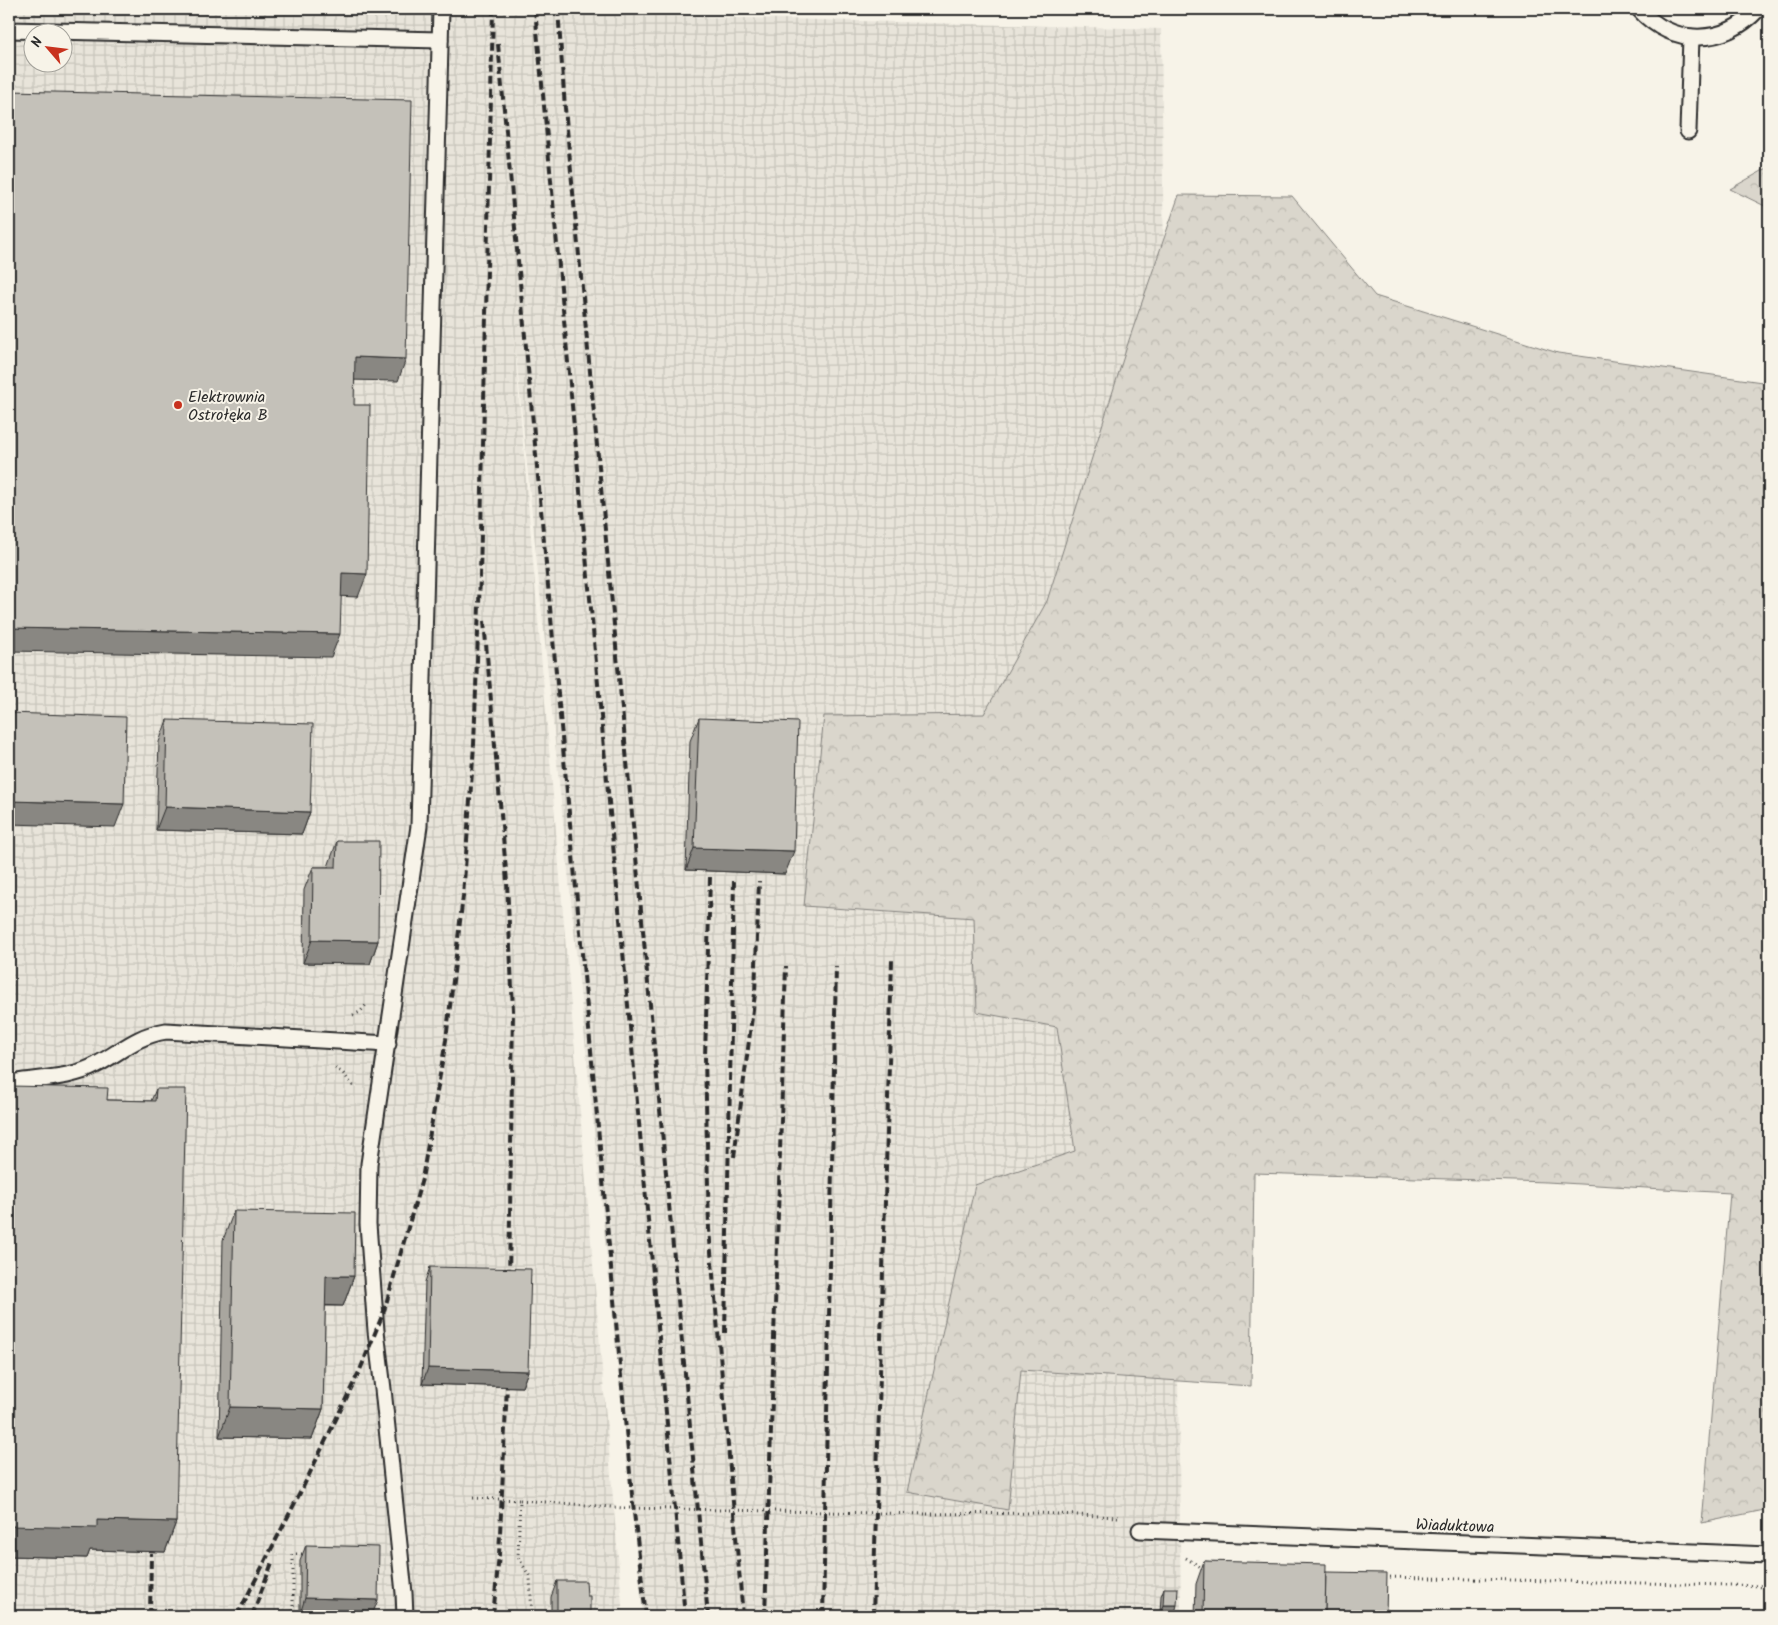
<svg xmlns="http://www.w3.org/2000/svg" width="1778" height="1625" font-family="Kalam,sans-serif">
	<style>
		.industrial { fill: url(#industrial-grid); fill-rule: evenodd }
		.forest { fill: url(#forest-crowns); stroke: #82807c }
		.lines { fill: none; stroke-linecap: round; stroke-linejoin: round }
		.service-casing { stroke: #2b2b2b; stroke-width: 19 }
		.path { stroke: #2b2b2b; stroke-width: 3; stroke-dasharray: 1 4; stroke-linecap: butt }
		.service { stroke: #f7f3e8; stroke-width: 15 }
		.rail { stroke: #2b2b2b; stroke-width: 4; stroke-dasharray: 8 4; stroke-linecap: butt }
		.path-bridge { stroke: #2b2b2b; stroke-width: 3; stroke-dasharray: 1 4; stroke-linecap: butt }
		.wall { fill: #a9a69f; stroke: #2b2b2b }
		.shaded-wall { fill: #898782; stroke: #2b2b2b }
		.building { fill: #c4c1b9; stroke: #2b2b2b }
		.poi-dot { fill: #c8321e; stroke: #f7f3e8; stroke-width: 2 }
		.labels { text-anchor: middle; stroke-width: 4; stroke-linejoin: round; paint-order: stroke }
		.poi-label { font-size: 16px; fill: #2b2b2b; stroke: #f7f3e8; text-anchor: start }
		.street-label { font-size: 16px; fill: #2b2b2b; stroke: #f7f3e8 }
	</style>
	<defs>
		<pattern id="industrial-grid" width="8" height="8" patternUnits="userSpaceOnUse" patternTransform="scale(1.25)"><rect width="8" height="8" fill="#e8e4da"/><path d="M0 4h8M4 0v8" fill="none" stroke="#c7c4bb"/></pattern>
		<pattern id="forest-crowns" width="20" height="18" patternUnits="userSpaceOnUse" patternTransform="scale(1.25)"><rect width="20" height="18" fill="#dad6cc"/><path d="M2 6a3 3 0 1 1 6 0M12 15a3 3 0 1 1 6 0" fill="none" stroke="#bbb8af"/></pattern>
	</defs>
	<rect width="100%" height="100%" fill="#f7f3e8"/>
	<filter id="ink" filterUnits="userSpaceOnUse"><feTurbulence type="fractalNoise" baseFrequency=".02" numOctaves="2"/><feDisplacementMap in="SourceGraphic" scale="10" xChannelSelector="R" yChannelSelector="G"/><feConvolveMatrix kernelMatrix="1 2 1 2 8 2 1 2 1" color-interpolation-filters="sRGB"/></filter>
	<g filter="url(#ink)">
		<!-- industrial -->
		<path class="industrial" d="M 9,9 L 476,9 L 476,11 L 1161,29 L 1181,1616 L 643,1616 L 512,315 L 623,1616 L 9,1616 ZM 32,32 L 62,32 L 62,62 L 32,62 Z"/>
		<!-- forest -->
		<g class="forest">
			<path d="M 1769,167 L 1769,208 L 1730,189 Z"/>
			<path d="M 1179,195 L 1292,196 L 1375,296 L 1558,353 L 1769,383 L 1769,1509 L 1702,1523 L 1730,1193 L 1547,1182 L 1254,1173 L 1251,1386 L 1021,1370 L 1008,1510 L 907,1492 L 975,1185 L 1075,1151 L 1057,1027 L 977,1012 L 974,918 L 804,906 L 824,716 L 984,714 L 1047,601 L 1129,340 Z"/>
		</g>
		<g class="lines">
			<defs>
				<g id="service">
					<path d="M 1639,9 C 1673,47 1724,46 1758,9"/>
					<path d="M 9,30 L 440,40"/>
					<path d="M 1688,131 L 1691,37"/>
					<path d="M 9,1085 L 16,1082 C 43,1078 72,1078 96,1065 C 122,1051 136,1036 166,1031 L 388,1044"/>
					<path d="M 1140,1530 L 1769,1555"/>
					<path d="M 405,1616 L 404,1593 L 383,1389 L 376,1331 L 368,1224 L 369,1164 L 419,826 L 441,9"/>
				</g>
			</defs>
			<!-- service casing -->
			<use href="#service" class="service-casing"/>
			<!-- path -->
			<g class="path">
				<path d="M 353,1015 L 360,1012 L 366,1005"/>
				<path d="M 335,1068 L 343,1073 L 354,1087"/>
				<path d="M 473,1498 L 520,1500 L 518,1557 L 530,1577 L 532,1616"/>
				<path d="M 520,1500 L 624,1508"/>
				<path d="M 927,1514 L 1039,1513 L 1119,1517"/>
				<path d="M 1186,1558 L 1204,1569"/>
				<path d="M 1385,1577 L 1769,1586"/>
				<path d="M 293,1616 L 293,1554 L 306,1554"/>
			</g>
			<!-- service -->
			<use href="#service" class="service"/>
			<!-- rail -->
			<g class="rail">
				<path d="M 535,9 L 685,1616"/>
				<path d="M 558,9 L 565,108 L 708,1616"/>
				<path d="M 498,44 L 632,1495 L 646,1616"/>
				<path d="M 484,621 L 507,882 L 513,1010 L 509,1282"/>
				<path d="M 710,877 L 705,1057 L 709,1229 L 743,1616"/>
				<path d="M 734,1157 L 755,994 L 759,881"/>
				<path d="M 725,1333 L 734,880"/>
				<path d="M 150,1616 L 151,1553"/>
				<path d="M 237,1616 L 303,1487 L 360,1370 L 384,1311 L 422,1179 L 446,1040 L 463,896 L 474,745 L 480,576 L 493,9"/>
				<path d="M 252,1616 L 273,1560"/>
				<path d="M 493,1616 L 499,1555 L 507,1386"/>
				<path d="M 765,1616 L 786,966"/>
				<path d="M 823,1616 L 836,966"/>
				<path d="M 873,1616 L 892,960"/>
			</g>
			<!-- path-bridge -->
			<path class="path-bridge" d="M 624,1508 L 927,1514"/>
		</g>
		<!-- wall -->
		<g class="wall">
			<path d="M 699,718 L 785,874 L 686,870 L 690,741 Z"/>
			<path d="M 167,720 L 310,812 L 302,834 L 156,830 L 159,742 Z"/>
			<path d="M 337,841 L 378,941 L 370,964 L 303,963 L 304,890 L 313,867 L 328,867 L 329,864 Z"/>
			<path d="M 10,1086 L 107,1100 L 151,1101 L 156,1089 L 176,1522 L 165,1552 L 90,1550 L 87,1558 L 9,1556 L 9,1089 Z"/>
			<path d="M 234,1211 L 354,1276 L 343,1306 L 325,1306 L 323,1409 L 312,1439 L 219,1437 L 223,1240 Z"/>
			<path d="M 430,1267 L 528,1371 L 522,1387 L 422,1384 L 425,1282 Z"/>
			<path d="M 306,1545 L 372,1615 L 300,1614 L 300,1561 Z"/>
			<path d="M 1204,1561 L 1326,1572 L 1386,1616 L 1195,1616 L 1196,1584 Z"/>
			<path d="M 557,1581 L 587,1596 L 590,1616 L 551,1616 L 551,1597 Z"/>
			<path d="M 1164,1588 L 1175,1613 L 1160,1613 L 1161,1596 Z"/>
		</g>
		<!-- shaded-wall -->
		<g class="shaded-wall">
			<path d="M 355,357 L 406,359 L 398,381 L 347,380 Z"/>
			<path d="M 342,573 L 367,574 L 358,597 L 333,596 Z"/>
			<path d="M 9,628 L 340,634 L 331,657 L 9,651 Z"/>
			<path d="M 9,801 L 124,804 L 115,827 L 9,824 Z"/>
			<path d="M 165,807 L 310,812 L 302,834 L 156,830 Z"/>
			<path d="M 694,848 L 794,851 L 785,874 L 686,870 Z"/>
			<path d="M 312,940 L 378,941 L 370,964 L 303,963 Z"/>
			<path d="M 326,1276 L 354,1276 L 343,1306 L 315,1305 Z"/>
			<path d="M 428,1368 L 528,1371 L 522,1387 L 422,1384 Z"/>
			<path d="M 230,1407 L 323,1409 L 312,1439 L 219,1437 Z"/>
			<path d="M 97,1520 L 176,1522 L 165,1552 L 90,1550 L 87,1558 L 9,1556 L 9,1526 Z"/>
			<path d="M 305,1598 L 378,1600 L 372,1615 L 300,1614 Z"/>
			<path d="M 1163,1605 L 1177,1605 L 1175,1613 L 1160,1613 Z"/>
		</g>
		<!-- building -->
		<g class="building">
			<path d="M 9,91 L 412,100 L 406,359 L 355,357 L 354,405 L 370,405 L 367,574 L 342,573 L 340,634 L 9,628 Z"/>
			<path d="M 9,713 L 126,717 L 124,804 L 9,801 Z"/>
			<path d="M 699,718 L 798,722 L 794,851 L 694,848 Z"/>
			<path d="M 167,720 L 313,724 L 310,812 L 165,807 Z"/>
			<path d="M 337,841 L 379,841 L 378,941 L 312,940 L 313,867 L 336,867 Z"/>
			<path d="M 10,1086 L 108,1088 L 107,1100 L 155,1101 L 156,1089 L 186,1089 L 176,1522 L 97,1520 L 97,1528 L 9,1526 L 9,1137 Z"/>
			<path d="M 234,1211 L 355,1213 L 354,1276 L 326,1276 L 323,1409 L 230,1407 Z"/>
			<path d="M 430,1267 L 531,1269 L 528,1371 L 428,1368 Z"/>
			<path d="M 306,1545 L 379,1547 L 378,1600 L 305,1598 Z"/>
			<path d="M 1204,1561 L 1326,1564 L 1325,1616 L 1203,1616 Z"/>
			<path d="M 1326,1572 L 1387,1573 L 1386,1616 L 1325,1616 Z"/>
			<path d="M 557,1581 L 586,1581 L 587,1596 L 590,1596 L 590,1616 L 557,1616 Z"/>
			<path d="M 1164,1588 L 1178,1588 L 1177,1605 L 1163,1605 Z"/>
		</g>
	</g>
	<!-- markers -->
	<circle class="poi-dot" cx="178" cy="405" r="5"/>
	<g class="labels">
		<!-- poi labels -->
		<g class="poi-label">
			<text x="188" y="402">Elektrownia<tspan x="188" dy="18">Ostrołęka B</tspan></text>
		</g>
		<!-- street labels -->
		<g class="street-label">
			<text transform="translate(1455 1525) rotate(2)" y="6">Wiaduktowa</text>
		</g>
	</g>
	<!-- margin -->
	<rect width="1778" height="1625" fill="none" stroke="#f7f3e8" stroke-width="30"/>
	<rect x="15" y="15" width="1748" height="1595" fill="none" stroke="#2b2b2b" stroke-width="2" filter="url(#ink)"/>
	<!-- north arrow -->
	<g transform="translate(48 48) rotate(298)"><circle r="24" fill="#f7f3e8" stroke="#a5a39c"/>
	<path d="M0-4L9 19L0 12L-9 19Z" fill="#c8321e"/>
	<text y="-8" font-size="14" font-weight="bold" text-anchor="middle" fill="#2b2b2b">N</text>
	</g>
</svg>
